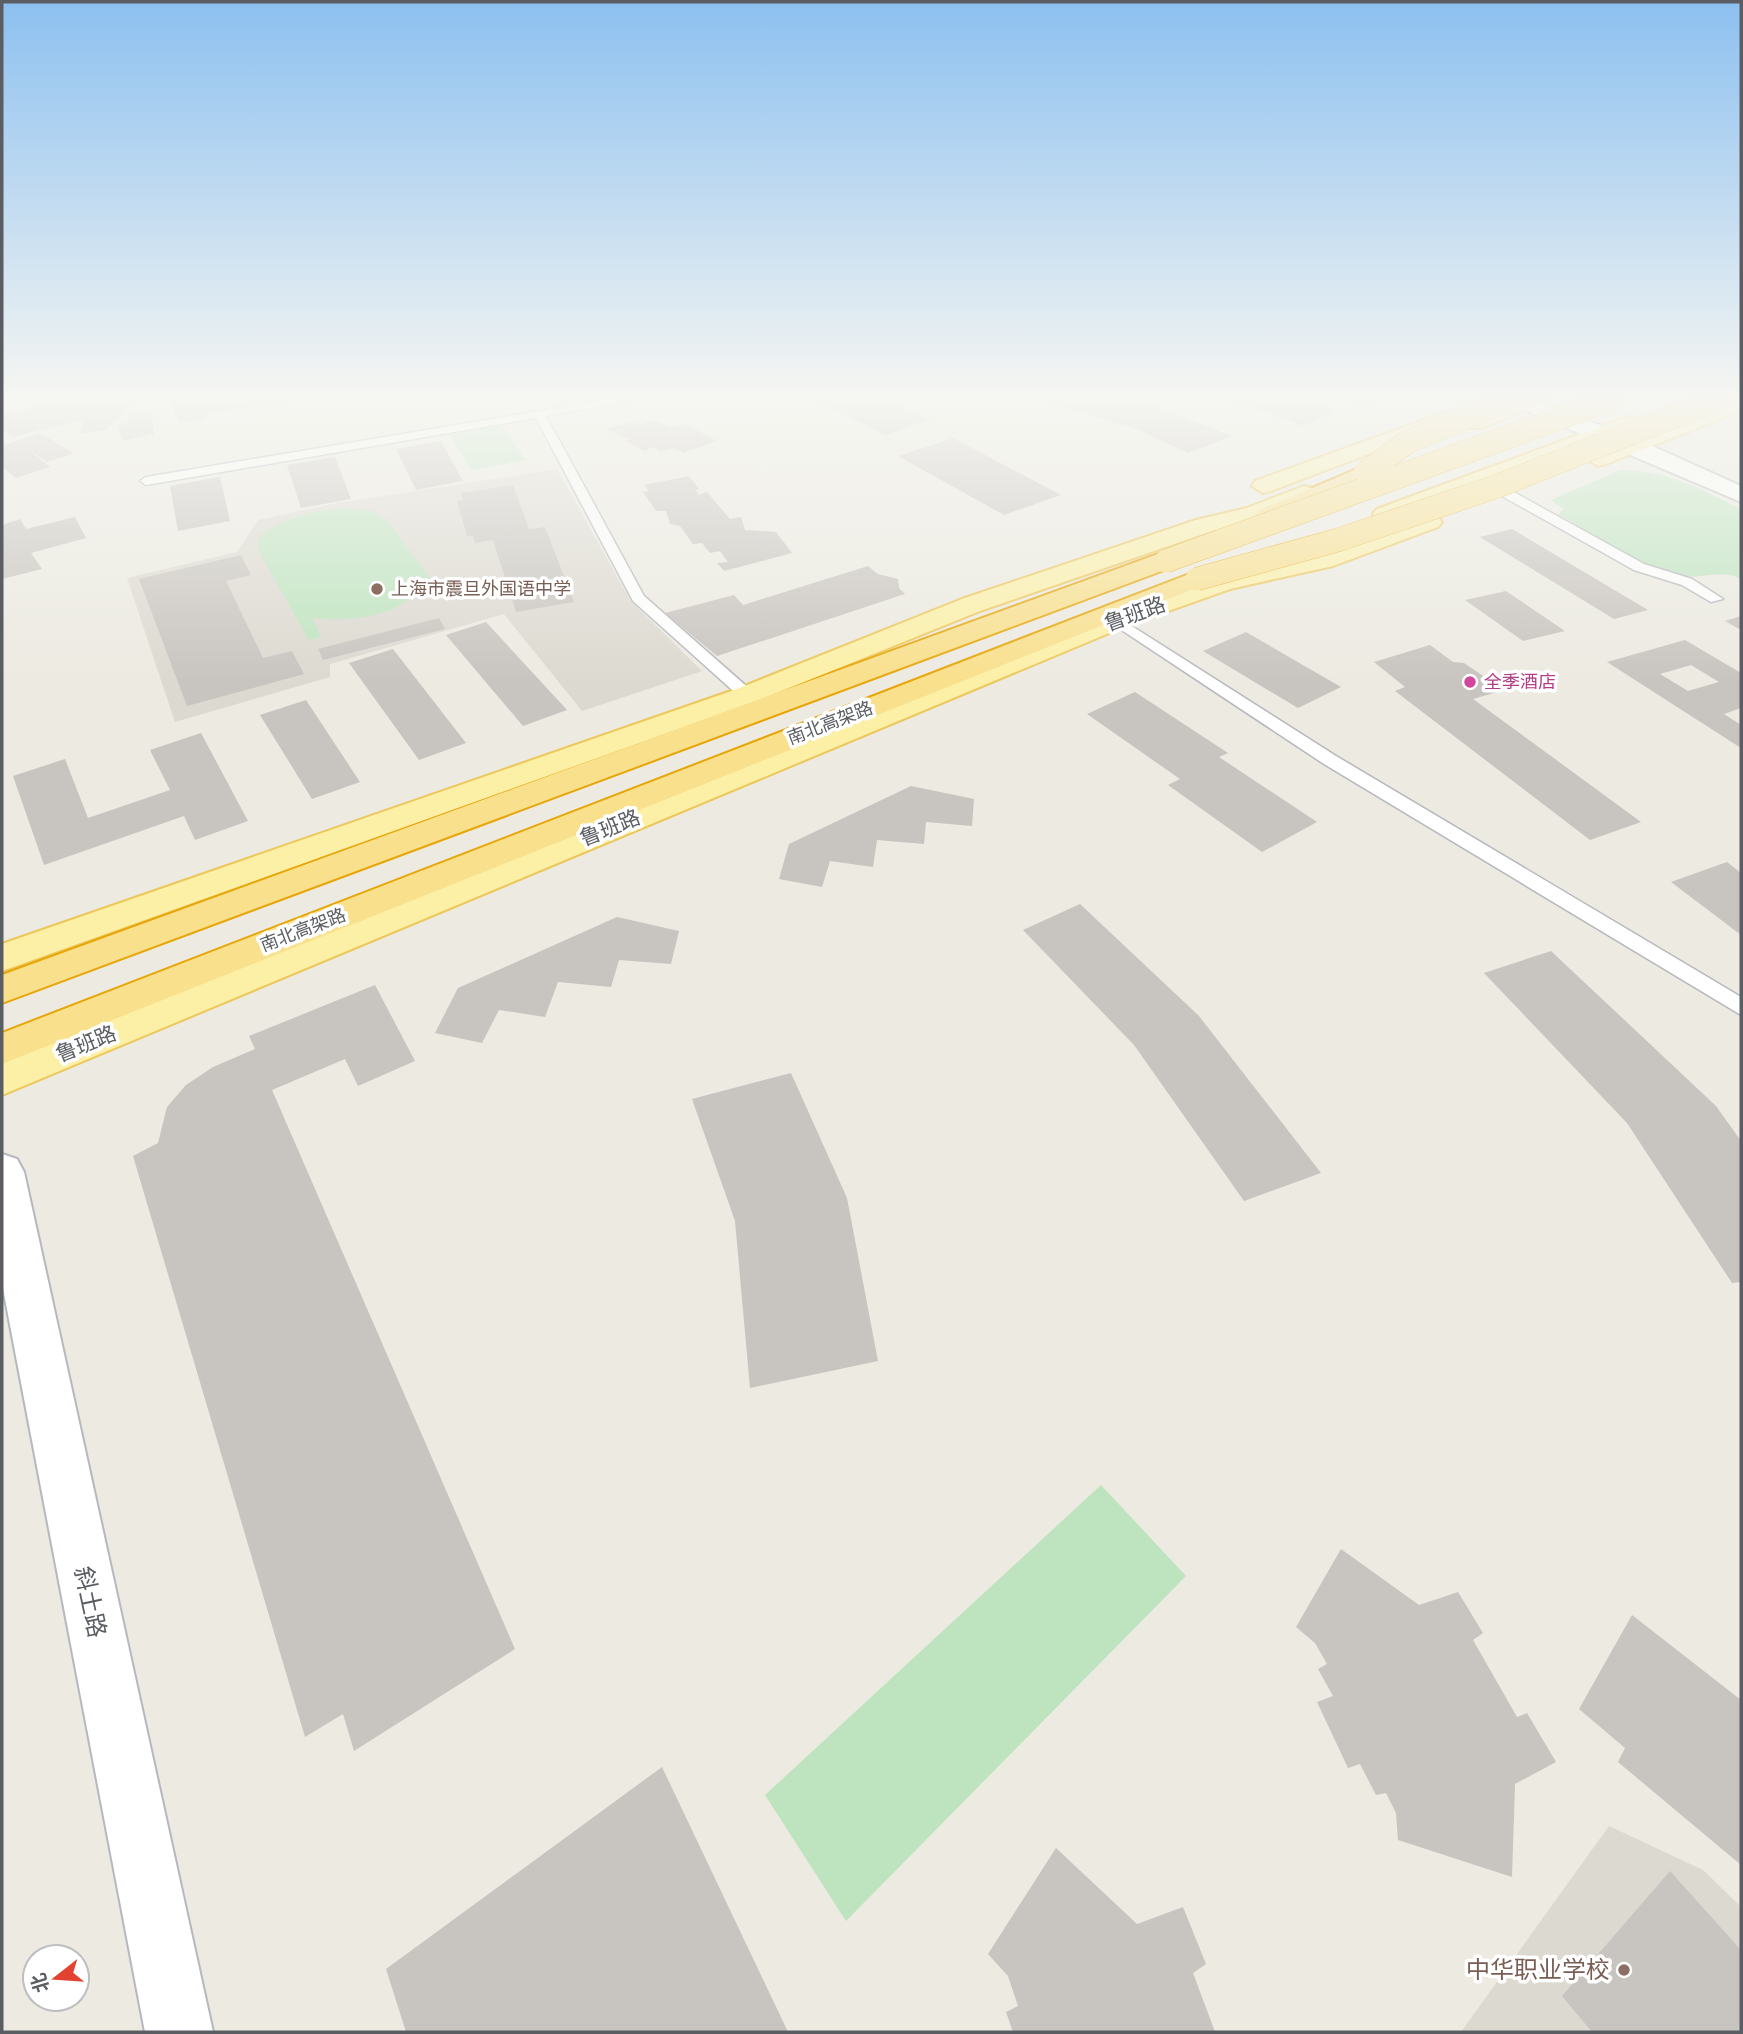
<svg xmlns="http://www.w3.org/2000/svg" width="1743" height="2034" font-family="Lato,'Noto Sans SC',sans-serif">
	<style>
		.education { fill: #dcd9d0 }
		.green { fill: #bee4bf }
		.building { fill: #c8c4bf; fill-rule: evenodd }
		.lines { fill: none; stroke-linecap: round; stroke-linejoin: round }
		.lane-casing { stroke: #b4b7bc; stroke-width: 3 }
		.street-casing { stroke: #b4b7bc; stroke-width: 4 }
		.secondary-casing { stroke: #b5b8be; stroke-width: 4 }
		.primary-casing { stroke: #edc75a; stroke-width: 4 }
		.highway-casing { stroke: #e7a507; stroke-width: 4 }
		.lane { fill: #fff; fill-rule: evenodd }
		.street { fill: #fff; fill-rule: evenodd }
		.secondary { fill: #fff; fill-rule: evenodd }
		.primary { fill: #fcf0a7; fill-rule: evenodd }
		.highway { fill: #f9e08c; fill-rule: evenodd }
		.highway-bridge-casing { stroke: #e7a507; stroke-width: 24; stroke-linecap: butt }
		.highway-bridge { stroke: #f9e08c; stroke-width: 23 }
		.education-dot { fill: #8d6e63; stroke: #fff; stroke-width: 2.5 }
		.hotel-dot { fill: #d1479c; stroke: #fff; stroke-width: 2.5 }
		.labels { text-anchor: middle; stroke-width: 7; stroke-linejoin: round; paint-order: stroke }
		.far-education-label { font-size: 18px; fill: #785e54; stroke: #fff; text-anchor: start }
		.far-hotel-label { font-size: 18px; fill: #b23c85; stroke: #fff; text-anchor: start }
		.far-street-label { font-size: 18px; fill: #5a5d62; stroke: #fff }
		.street-label { font-size: 21px; fill: #5a5d62; stroke: #fff }
		.near-street-label { font-size: 24px; fill: #5a5d62; stroke: #fff }
		.near-education-label { font-size: 24px; fill: #785e54; stroke: #fff; text-anchor: end }
	</style>
	<rect width="100%" height="100%" fill="#eceae1"/>
	<!-- education -->
	<g class="education">
		<path d="M 557,469 L 630,600 L 702,671 L 582,711 L 504,614 L 330,664 L 330,677 L 175,722 L 127,578 L 237,552 L 258,520 L 333,504 Z"/>
		<path d="M 1609,1826 L 1703,1870 L 1741,1907 L 1741,2032 L 1461,2032 Z"/>
	</g>
	<!-- green -->
	<g class="green">
		<path d="M 501,425 L 526,460 L 471,470 L 449,435 Z"/>
		<path d="M 1620,470 C 1667,470 1700,489 1741,509 L 1741,579 C 1722,568 1700,580 1678,576 C 1636,568 1595,535 1558,514 L 1564,509 L 1551,500 Z"/>
		<path d="M 350,508 L 373,511 L 386,519 L 437,588 L 427,591 L 422,586 C 400,618 347,622 312,618 L 321,637 L 309,640 L 258,550 L 258,539 C 284,515 315,510 350,508 Z"/>
		<path d="M 1101,1485 L 1186,1576 L 846,1921 L 765,1795 Z"/>
	</g>
	<!-- building -->
	<g class="building">
		<path d="M 65,399 L 135,399 L 106,430 L 79,434 L 84,420 L 12,437 L 2,429 L 2,414 Z"/>
		<path d="M 305,399 L 205,414 L 207,418 L 179,423 L 169,400 Z"/>
		<path d="M 825,399 L 885,399 L 930,420 L 885,435 L 818,401 Z"/>
		<path d="M 1036,399 L 1136,399 L 1232,436 L 1188,453 L 1137,429 Z"/>
		<path d="M 1229,399 L 1305,399 L 1338,410 L 1303,426 Z"/>
		<path d="M 1348,399 L 1385,399 L 1367,406 Z"/>
		<path d="M 151,409 L 154,434 L 123,441 L 117,425 L 129,422 L 128,414 Z"/>
		<path d="M 653,420 L 671,428 L 685,424 L 717,441 L 683,453 L 674,448 L 660,451 L 653,447 L 645,451 L 625,441 L 629,439 L 606,429 L 631,422 L 639,425 Z"/>
		<path d="M 40,433 L 74,453 L 47,462 L 25,447 L 50,467 L 16,478 L 2,467 L 2,446 Z"/>
		<path d="M 953,438 L 1061,495 L 1004,515 L 898,456 Z"/>
		<path d="M 441,441 L 463,481 L 416,490 L 396,449 Z"/>
		<path d="M 335,457 L 351,499 L 301,508 L 287,465 Z"/>
		<path d="M 689,476 L 699,489 L 696,490 L 698,495 L 707,492 L 730,519 L 741,517 L 745,530 L 776,532 L 792,553 L 724,571 L 717,563 L 728,562 L 720,551 L 710,553 L 702,543 L 693,544 L 680,526 L 670,524 L 666,511 L 656,511 L 643,492 L 649,491 L 644,485 Z"/>
		<path d="M 220,477 L 230,521 L 178,531 L 170,486 Z"/>
		<path d="M 513,485 L 529,529 L 545,527 L 574,602 L 516,612 L 493,540 L 475,543 L 473,536 L 467,536 L 457,501 L 463,500 L 461,493 Z"/>
		<path d="M 75,517 L 86,538 L 31,553 L 42,569 L 2,579 L 2,525 L 20,519 L 26,529 Z"/>
		<path d="M 1512,529 L 1648,610 L 1614,619 L 1480,537 Z"/>
		<path d="M 241,555 L 251,575 L 226,581 L 263,658 L 292,651 L 304,674 L 187,706 L 139,579 Z"/>
		<path d="M 868,566 L 878,574 L 898,579 L 899,588 L 905,594 L 717,656 L 665,613 L 734,595 L 743,605 Z"/>
		<path d="M 1506,591 L 1565,631 L 1523,641 L 1465,600 Z"/>
		<path d="M 1741,616 L 1741,630 L 1725,621 Z"/>
		<path d="M 439,618 L 445,629 L 323,660 L 318,649 Z"/>
		<path d="M 486,622 L 567,710 L 523,726 L 446,635 Z"/>
		<path d="M 1246,632 L 1341,687 L 1298,708 L 1203,651 Z"/>
		<path d="M 1685,640 L 1741,673 L 1741,708 L 1724,714 L 1741,725 L 1741,748 L 1607,662 ZM 1691,665 L 1719,682 L 1688,691 L 1660,674 Z"/>
		<path d="M 1430,645 L 1453,662 L 1464,663 L 1504,690 L 1473,699 L 1641,822 L 1590,840 L 1395,691 L 1405,687 L 1374,662 Z"/>
		<path d="M 393,649 L 466,743 L 419,760 L 349,663 Z"/>
		<path d="M 1135,692 L 1228,753 L 1219,757 L 1317,822 L 1262,852 L 1168,785 L 1180,779 L 1087,714 Z"/>
		<path d="M 306,700 L 360,782 L 312,799 L 260,715 Z"/>
		<path d="M 201,733 L 248,821 L 195,840 L 184,816 L 44,865 L 13,776 L 65,759 L 88,818 L 170,790 L 150,750 Z"/>
		<path d="M 911,786 L 974,799 L 972,826 L 926,822 L 924,844 L 877,840 L 873,867 L 830,861 L 822,887 L 779,879 L 789,844 Z"/>
		<path d="M 1727,862 L 1741,873 L 1741,935 L 1671,882 Z"/>
		<path d="M 1080,904 L 1199,1016 L 1321,1173 L 1244,1201 L 1134,1045 L 1023,930 Z"/>
		<path d="M 617,917 L 679,931 L 671,964 L 619,960 L 611,987 L 558,982 L 545,1017 L 499,1010 L 482,1043 L 435,1033 L 458,988 Z"/>
		<path d="M 1551,951 L 1716,1106 L 1741,1141 L 1741,1282 L 1732,1283 L 1627,1123 L 1484,973 Z"/>
		<path d="M 375,985 L 415,1061 L 358,1086 L 345,1059 L 272,1090 L 515,1649 L 354,1751 L 343,1714 L 305,1737 L 133,1156 L 158,1143 L 167,1107 L 186,1085 L 213,1067 L 255,1049 L 249,1036 Z"/>
		<path d="M 791,1073 L 847,1198 L 878,1361 L 750,1388 L 735,1221 L 692,1099 Z"/>
		<path d="M 1341,1549 L 1419,1605 L 1458,1592 L 1483,1633 L 1473,1640 L 1517,1717 L 1527,1713 L 1556,1762 L 1515,1784 L 1512,1877 L 1398,1840 L 1396,1813 L 1386,1793 L 1376,1795 L 1360,1764 L 1348,1768 L 1317,1702 L 1333,1696 L 1318,1669 L 1327,1664 L 1315,1643 L 1296,1627 Z"/>
		<path d="M 1632,1615 L 1741,1700 L 1741,1865 L 1618,1762 L 1625,1748 L 1579,1709 Z"/>
		<path d="M 662,1767 L 788,2032 L 406,2032 L 386,1969 Z"/>
		<path d="M 1056,1848 L 1137,1924 L 1183,1907 L 1206,1964 L 1193,1973 L 1215,2032 L 1013,2032 L 1006,2012 L 1018,2006 L 1008,1976 L 988,1954 Z"/>
		<path d="M 1670,1871 L 1741,1950 L 1741,2032 L 1592,2032 L 1562,1996 Z"/>
	</g>
	<g class="lines">
		<defs>
			<g id="lane">
				<path d="M 611,399 L 635,399 L 546,416 L 644,596 L 753,692 L 753,698 L 741,698 L 633,601 L 536,418 L 146,485 L 140,481 L 146,477 Z"/>
				<path d="M 1502,490 L 1510,490 L 1644,564 L 1692,579 L 1723,599 L 1711,602 L 1682,585 L 1634,570 L 1502,496 Z"/>
				<path d="M 1116,616 L 1336,756 L 1741,997 L 1741,1015 L 1324,764 L 1111,623 L 1111,617 Z"/>
			</g>
			<path id="street" d="M 1505,399 L 1532,399 L 1641,441 L 1741,486 L 1741,502 L 1508,403 Z"/>
			<path id="secondary" d="M 2,1154 L 17,1159 L 24,1172 L 213,2032 L 145,2032 L 2,1283 Z"/>
			<g id="primary">
				<path d="M 1520,399 L 1548,399 L 1545,403 L 1481,428 L 1467,428 L 1463,424 L 1467,420 Z"/>
				<path d="M 1741,399 L 1741,411 L 1606,464 L 1598,466 L 1587,459 L 1590,454 Z"/>
				<path d="M 1446,412 L 1453,414 L 1457,418 L 1453,422 L 1271,491 L 1263,493 L 1252,486 L 1255,481 Z"/>
				<path d="M 1627,417 L 1634,419 L 1638,423 L 1634,427 L 1393,519 L 1377,519 L 1373,514 L 1377,509 Z"/>
				<path d="M 1304,486 L 1312,488 L 1316,493 L 1312,498 L 1262,519 L 1212,531 L 980,611 L 757,701 L 2,971 L 2,944 L 737,689 L 962,599 L 1196,520 L 1247,508 Z"/>
				<path d="M 1430,515 L 1438,517 L 1442,522 L 1438,527 L 1333,566 L 1230,589 L 1126,626 L 2,1095 L 2,1062 L 1106,614 L 1255,559 L 1267,566 L 1317,555 Z"/>
			</g>
			<g id="highway">
				<path d="M 1366,465 L 1377,472 L 1374,477 L 1274,521 L 1258,521 L 1254,516 L 1258,511 Z"/>
				<path d="M 1205,537 L 1214,539 L 1217,544 L 1214,549 L 1175,566 L 2,1003 L 2,975 Z"/>
				<path d="M 1197,571 L 1206,574 L 1210,579 L 1206,584 L 2,1064 L 2,1033 Z"/>
			</g>
		</defs>
		<!-- lane casing -->
		<use href="#lane" class="lane-casing"/>
		<!-- street casing -->
		<use href="#street" class="street-casing"/>
		<!-- secondary casing -->
		<use href="#secondary" class="secondary-casing"/>
		<!-- primary casing -->
		<use href="#primary" class="primary-casing"/>
		<!-- highway casing -->
		<use href="#highway" class="highway-casing"/>
		<!-- lane -->
		<use href="#lane" class="lane"/>
		<!-- street -->
		<use href="#street" class="street"/>
		<!-- secondary -->
		<use href="#secondary" class="secondary"/>
		<!-- primary -->
		<use href="#primary" class="primary"/>
		<!-- highway -->
		<use href="#highway" class="highway"/>
		<defs>
			<g id="highway-bridge">
				<path d="M 1366,472 L 1409,441 L 1511,399"/>
				<path d="M 1166,561 L 1612,399"/>
				<path d="M 1197,579 L 1338,540 L 1498,486 L 1717,399"/>
			</g>
		</defs>
		<!-- highway-bridge casing -->
		<use href="#highway-bridge" class="highway-bridge-casing"/>
		<!-- highway-bridge -->
		<use href="#highway-bridge" class="highway-bridge"/>
	</g>
	<!-- sky -->
	<linearGradient id="sky" x2="0" y2="1"><stop stop-color="#8cc0f0"/><stop offset="0.58" stop-color="#f6f6f2"/><stop offset="1" stop-color="#f6f6f2" stop-opacity="0"/></linearGradient>
	<rect width="1743" height="683" fill="url(#sky)"/>
	<!-- markers -->
	<g class="education-dot">
		<circle cx="377" cy="589" r="7"/>
		<circle cx="1624" cy="1970" r="7"/>
	</g>
	<circle class="hotel-dot" cx="1470" cy="682" r="7"/>
	<g class="labels">
		<!-- far-education labels -->
		<g class="far-education-label">
			<text x="391" y="595">上海市震旦外国语中学</text>
		</g>
		<!-- far-hotel labels -->
		<g class="far-hotel-label">
			<text x="1484" y="688">全季酒店</text>
		</g>
		<!-- far-street labels -->
		<g class="far-street-label">
			<text transform="translate(830 723) rotate(-21)" y="6">南北高架路</text>
			<text transform="translate(303 930) rotate(-21)" y="6">南北高架路</text>
		</g>
		<!-- street labels -->
		<g class="street-label">
			<text transform="translate(1135 614) rotate(-20)" y="7">鲁班路</text>
			<text transform="translate(610 828) rotate(-22)" y="7">鲁班路</text>
			<text transform="translate(86 1044) rotate(-22)" y="7">鲁班路</text>
		</g>
		<!-- near-street labels -->
		<g class="near-street-label">
			<text transform="translate(90 1602) rotate(78)" y="8">斜土路</text>
		</g>
		<!-- near-education labels -->
		<g class="near-education-label">
			<text x="1610" y="1978">中华职业学校</text>
		</g>
	</g>
	<!-- border -->
	<rect width="1743" height="2034" fill="none" stroke="#5a5d62" stroke-width="7"/>
	<!-- north arrow -->
	<g transform="translate(56 1978) rotate(253)"><circle r="33" fill="#ffffff" stroke="#bdbec0" stroke-width="2"/>
	<path d="M0-5L12 26L0 18L-12 26Z" fill="#e34231"/>
	<text y="-10" font-size="19" font-weight="bold" text-anchor="middle" fill="#5a5d62">北</text>
	</g>
</svg>
